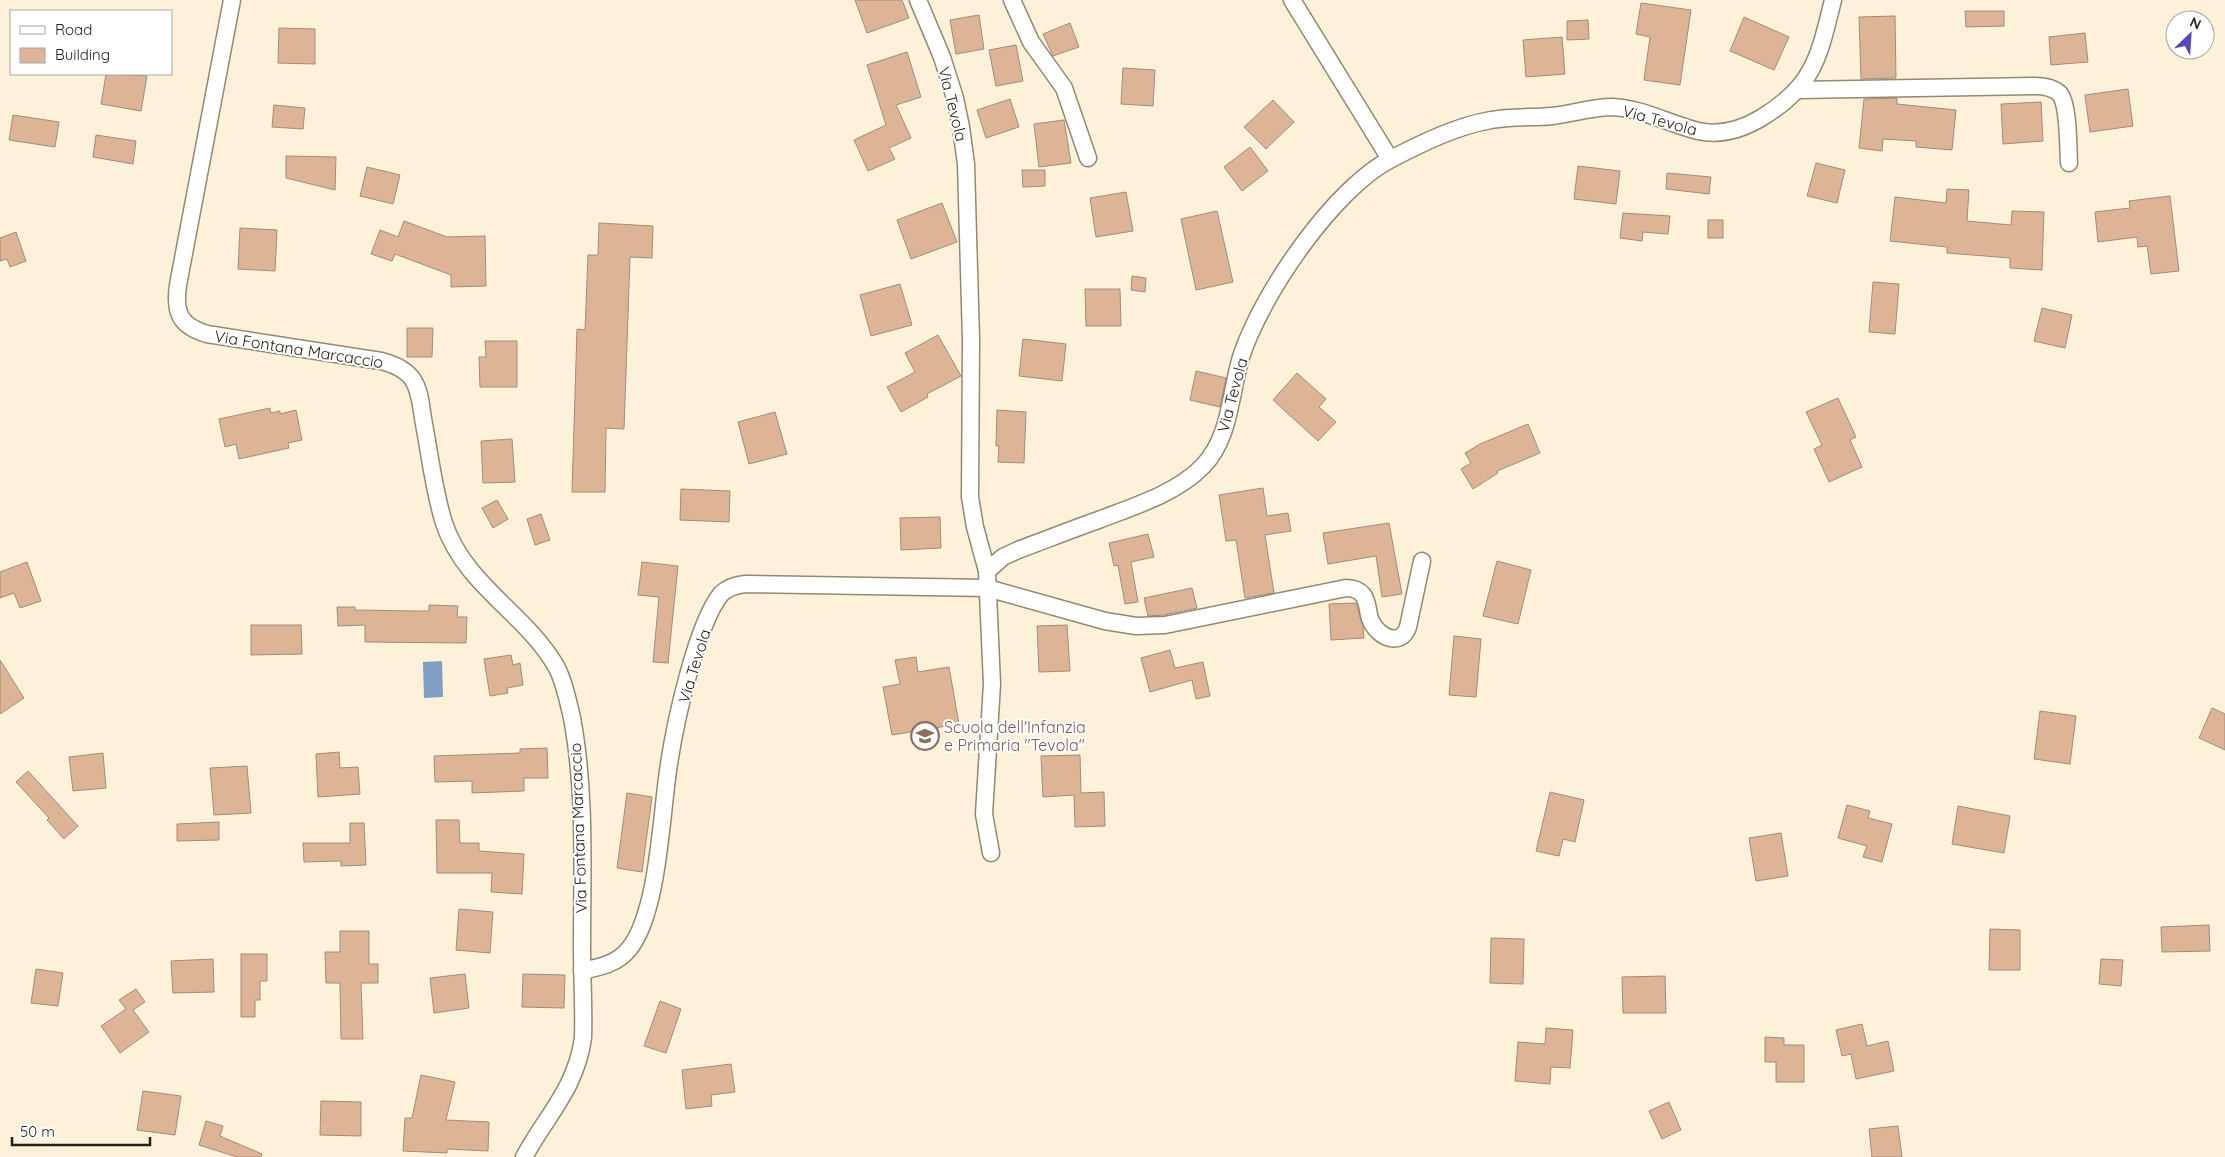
<svg xmlns="http://www.w3.org/2000/svg" width="2225" height="1157" font-family="Quicksand,sans-serif">
	<style>
		.water { fill: #7f9ec1 }
		.building { fill: #ddb596; stroke: #a08c7c }
		.lines { fill: none; stroke-linecap: round; stroke-linejoin: round }
		.street-casing { stroke: #948873; stroke-width: 19 }
		.street { stroke: #fff; stroke-width: 16 }
		.labels { text-anchor: middle; stroke-width: 4; stroke-linejoin: round; paint-order: stroke }
		.street-label { font-size: 16px; fill: #262119; stroke: #fff }
		.education-label { font-size: 16px; fill: #785e54; stroke: #fff; text-anchor: start }
	</style>
	<rect width="100%" height="100%" fill="#fef1da"/>
	<!-- water -->
	<path class="water" d="M 442,661 L 443,697 L 424,698 L 423,662 Z"/>
	<!-- building -->
	<g class="building">
		<path d="M 855,0 L 902,0 L 909,18 L 867,33 Z"/>
		<path d="M 1641,3 L 1691,10 L 1680,85 L 1644,80 L 1650,37 L 1636,34 Z"/>
		<path d="M 1965,11 L 2004,11 L 2004,26 L 1966,27 Z"/>
		<path d="M 979,15 L 984,49 L 956,54 L 950,20 Z"/>
		<path d="M 1895,16 L 1896,78 L 1861,79 L 1859,17 Z"/>
		<path d="M 1744,17 L 1789,37 L 1774,70 L 1730,51 Z"/>
		<path d="M 1588,20 L 1589,39 L 1567,40 L 1567,21 Z"/>
		<path d="M 1070,23 L 1079,47 L 1053,56 L 1043,34 Z"/>
		<path d="M 279,28 L 315,29 L 315,64 L 278,63 Z"/>
		<path d="M 2085,33 L 2088,62 L 2051,65 L 2049,37 Z"/>
		<path d="M 1562,37 L 1565,74 L 1526,77 L 1523,40 Z"/>
		<path d="M 1016,45 L 1023,81 L 996,86 L 989,50 Z"/>
		<path d="M 907,52 L 921,97 L 896,105 L 911,138 L 889,148 L 895,159 L 868,171 L 854,140 L 886,125 L 867,65 Z"/>
		<path d="M 1123,68 L 1155,70 L 1153,106 L 1121,104 Z"/>
		<path d="M 106,74 L 147,76 L 141,111 L 101,104 Z"/>
		<path d="M 2128,89 L 2133,126 L 2090,132 L 2085,95 Z"/>
		<path d="M 1897,98 L 1897,104 L 1956,110 L 1952,150 L 1916,147 L 1916,141 L 1883,139 L 1882,151 L 1859,148 L 1864,99 Z"/>
		<path d="M 1010,99 L 1019,127 L 986,138 L 977,110 Z"/>
		<path d="M 1273,100 L 1294,122 L 1266,149 L 1244,127 Z"/>
		<path d="M 2041,102 L 2043,141 L 2003,144 L 2001,104 Z"/>
		<path d="M 274,105 L 305,108 L 303,129 L 272,127 Z"/>
		<path d="M 13,115 L 59,122 L 55,147 L 9,140 Z"/>
		<path d="M 1064,120 L 1071,163 L 1039,167 L 1034,124 Z"/>
		<path d="M 96,135 L 136,141 L 133,164 L 93,157 Z"/>
		<path d="M 1250,147 L 1268,171 L 1242,191 L 1224,167 Z"/>
		<path d="M 286,156 L 336,157 L 335,190 L 286,178 Z"/>
		<path d="M 1816,163 L 1845,170 L 1837,203 L 1807,196 Z"/>
		<path d="M 1578,166 L 1620,171 L 1616,204 L 1574,199 Z"/>
		<path d="M 367,167 L 400,175 L 393,204 L 360,196 Z"/>
		<path d="M 1022,170 L 1045,170 L 1045,186 L 1023,187 Z"/>
		<path d="M 1667,173 L 1711,177 L 1709,194 L 1666,189 Z"/>
		<path d="M 1947,189 L 1969,190 L 1967,221 L 2011,225 L 2012,211 L 2044,212 L 2042,270 L 2010,268 L 2010,258 L 1947,253 L 1947,247 L 1890,241 L 1895,197 L 1946,203 Z"/>
		<path d="M 1126,192 L 1133,231 L 1096,237 L 1090,198 Z"/>
		<path d="M 2170,196 L 2179,271 L 2151,274 L 2147,246 L 2138,247 L 2137,237 L 2098,242 L 2095,212 L 2130,208 L 2129,201 Z"/>
		<path d="M 942,203 L 957,242 L 911,259 L 897,220 Z"/>
		<path d="M 1217,211 L 1233,282 L 1196,290 L 1181,219 Z"/>
		<path d="M 1623,213 L 1670,216 L 1668,234 L 1643,232 L 1642,241 L 1620,238 Z"/>
		<rect x="1708" y="220" width="15" height="18"/>
		<path d="M 404,221 L 447,237 L 485,236 L 486,286 L 451,287 L 451,275 L 395,254 L 392,261 L 371,254 L 380,230 L 398,237 Z"/>
		<path d="M 599,223 L 653,226 L 652,258 L 630,257 L 624,429 L 606,428 L 605,492 L 572,492 L 577,329 L 585,330 L 588,255 L 598,255 Z"/>
		<path d="M 240,228 L 277,230 L 275,271 L 238,269 Z"/>
		<path d="M 16,232 L 26,261 L 10,267 L 7,259 L 0,261 L 0,238 Z"/>
		<path d="M 1132,276 L 1146,278 L 1145,292 L 1131,290 Z"/>
		<path d="M 1873,282 L 1899,284 L 1895,334 L 1869,332 Z"/>
		<path d="M 900,284 L 912,325 L 871,336 L 860,295 Z"/>
		<path d="M 1085,289 L 1120,289 L 1121,326 L 1086,326 Z"/>
		<path d="M 2042,308 L 2072,315 L 2065,348 L 2034,341 Z"/>
		<path d="M 407,328 L 433,328 L 432,357 L 407,357 Z"/>
		<path d="M 938,335 L 961,376 L 927,394 L 928,397 L 901,412 L 887,387 L 915,372 L 905,353 Z"/>
		<path d="M 1023,339 L 1066,344 L 1062,381 L 1019,376 Z"/>
		<path d="M 485,341 L 517,341 L 517,387 L 480,387 L 479,357 L 486,357 Z"/>
		<path d="M 1196,371 L 1226,378 L 1220,407 L 1190,400 Z"/>
		<path d="M 1297,373 L 1326,399 L 1319,407 L 1336,422 L 1318,441 L 1273,400 Z"/>
		<path d="M 1838,398 L 1856,437 L 1850,440 L 1862,467 L 1829,482 L 1814,449 L 1822,445 L 1806,412 Z"/>
		<path d="M 270,408 L 271,413 L 280,411 L 280,414 L 296,410 L 302,440 L 288,443 L 289,448 L 239,459 L 236,444 L 225,447 L 219,419 Z"/>
		<path d="M 997,410 L 1026,412 L 1024,463 L 998,462 L 999,446 L 996,446 Z"/>
		<path d="M 775,412 L 787,454 L 749,464 L 738,422 Z"/>
		<path d="M 1528,424 L 1540,453 L 1497,471 L 1498,473 L 1473,489 L 1461,469 L 1471,463 L 1465,453 L 1480,444 Z"/>
		<path d="M 512,439 L 515,482 L 483,483 L 481,441 Z"/>
		<path d="M 1263,488 L 1267,516 L 1288,513 L 1291,531 L 1265,535 L 1274,593 L 1245,598 L 1236,540 L 1226,541 L 1219,495 Z"/>
		<path d="M 681,489 L 730,491 L 729,522 L 680,520 Z"/>
		<path d="M 497,500 L 508,519 L 493,528 L 482,508 Z"/>
		<path d="M 541,514 L 550,540 L 535,545 L 527,519 Z"/>
		<path d="M 940,517 L 941,548 L 901,550 L 900,518 Z"/>
		<path d="M 1389,523 L 1402,594 L 1382,597 L 1376,556 L 1328,564 L 1323,533 Z"/>
		<path d="M 1148,534 L 1154,557 L 1131,562 L 1138,602 L 1125,604 L 1118,565 L 1114,566 L 1109,543 Z"/>
		<path d="M 1497,561 L 1531,570 L 1518,624 L 1483,616 Z"/>
		<path d="M 27,562 L 41,601 L 20,608 L 14,593 L 0,598 L 0,572 Z"/>
		<path d="M 642,562 L 678,566 L 668,663 L 653,662 L 659,597 L 638,595 Z"/>
		<path d="M 1192,588 L 1197,608 L 1164,615 L 1148,616 L 1144,598 Z"/>
		<path d="M 1356,603 L 1363,627 L 1364,638 L 1331,640 L 1329,604 Z"/>
		<path d="M 429,605 L 458,606 L 457,617 L 467,617 L 466,643 L 365,642 L 365,625 L 338,626 L 337,607 L 355,607 L 355,610 L 417,611 L 429,611 Z"/>
		<path d="M 251,625 L 301,625 L 302,654 L 251,655 Z"/>
		<path d="M 1067,625 L 1070,671 L 1039,672 L 1037,626 Z"/>
		<path d="M 1454,636 L 1481,639 L 1476,697 L 1449,695 Z"/>
		<path d="M 1170,650 L 1175,668 L 1203,662 L 1210,696 L 1196,699 L 1192,680 L 1150,692 L 1141,658 Z"/>
		<path d="M 511,655 L 513,665 L 520,663 L 523,685 L 507,688 L 508,693 L 490,696 L 484,659 Z"/>
		<path d="M 916,657 L 918,672 L 949,667 L 959,724 L 892,735 L 883,687 L 900,684 L 895,660 Z"/>
		<path d="M 0,660 L 24,698 L 0,714 Z"/>
		<path d="M 2212,708 L 2225,714 L 2225,750 L 2199,738 Z"/>
		<path d="M 2040,711 L 2076,716 L 2070,764 L 2034,759 Z"/>
		<path d="M 547,748 L 548,778 L 524,778 L 524,791 L 472,793 L 472,781 L 435,782 L 434,756 L 520,753 L 520,749 Z"/>
		<path d="M 339,752 L 340,768 L 358,767 L 360,794 L 318,797 L 316,754 Z"/>
		<path d="M 103,753 L 106,788 L 73,791 L 69,757 Z"/>
		<path d="M 1080,755 L 1081,793 L 1104,792 L 1105,826 L 1075,827 L 1074,795 L 1043,797 L 1041,756 Z"/>
		<path d="M 247,766 L 251,813 L 214,815 L 210,768 Z"/>
		<path d="M 28,771 L 78,826 L 64,839 L 47,820 L 49,818 L 16,782 Z"/>
		<path d="M 1550,792 L 1584,800 L 1575,842 L 1563,839 L 1559,856 L 1536,851 Z"/>
		<path d="M 627,793 L 652,797 L 642,872 L 617,868 Z"/>
		<path d="M 1847,805 L 1870,811 L 1868,818 L 1892,824 L 1882,862 L 1863,857 L 1867,846 L 1838,838 Z"/>
		<path d="M 1958,806 L 2010,816 L 2004,853 L 1952,844 Z"/>
		<path d="M 436,820 L 459,820 L 460,843 L 479,843 L 479,851 L 524,854 L 522,894 L 491,892 L 492,873 L 437,873 Z"/>
		<path d="M 219,822 L 219,840 L 177,841 L 177,824 Z"/>
		<path d="M 350,823 L 364,823 L 366,865 L 341,866 L 341,861 L 304,862 L 303,843 L 350,843 Z"/>
		<path d="M 1781,833 L 1788,876 L 1756,881 L 1749,838 Z"/>
		<path d="M 459,909 L 493,912 L 490,953 L 456,950 Z"/>
		<path d="M 2209,925 L 2210,951 L 2162,952 L 2161,927 Z"/>
		<path d="M 1990,929 L 2020,930 L 2020,970 L 1989,970 Z"/>
		<path d="M 340,931 L 369,931 L 369,964 L 378,964 L 378,983 L 361,983 L 363,1039 L 341,1039 L 340,983 L 326,983 L 325,952 L 340,952 Z"/>
		<path d="M 1491,938 L 1524,939 L 1523,984 L 1490,983 Z"/>
		<path d="M 241,954 L 267,954 L 267,981 L 260,981 L 260,1000 L 255,1000 L 255,1017 L 241,1017 Z"/>
		<path d="M 213,959 L 214,992 L 173,993 L 171,961 Z"/>
		<path d="M 2101,959 L 2123,960 L 2121,986 L 2099,984 Z"/>
		<path d="M 36,969 L 63,973 L 58,1006 L 31,1003 Z"/>
		<path d="M 465,974 L 469,1008 L 434,1013 L 430,978 Z"/>
		<path d="M 523,974 L 565,975 L 564,1008 L 522,1007 Z"/>
		<path d="M 1665,976 L 1666,1013 L 1623,1013 L 1622,977 Z"/>
		<path d="M 136,989 L 145,1002 L 133,1010 L 149,1032 L 120,1053 L 101,1026 L 126,1009 L 119,1000 Z"/>
		<path d="M 660,1001 L 681,1009 L 666,1053 L 644,1046 Z"/>
		<path d="M 1862,1024 L 1867,1046 L 1888,1041 L 1894,1071 L 1856,1079 L 1851,1054 L 1842,1056 L 1836,1030 Z"/>
		<path d="M 1546,1028 L 1573,1030 L 1570,1068 L 1551,1067 L 1550,1084 L 1515,1081 L 1518,1042 L 1545,1044 Z"/>
		<path d="M 1765,1037 L 1784,1038 L 1784,1045 L 1804,1045 L 1804,1082 L 1776,1082 L 1776,1062 L 1765,1062 Z"/>
		<path d="M 731,1064 L 735,1092 L 711,1095 L 712,1106 L 686,1109 L 682,1070 Z"/>
		<path d="M 421,1075 L 455,1082 L 446,1120 L 489,1122 L 488,1151 L 447,1149 L 447,1153 L 403,1151 L 405,1118 L 412,1118 Z"/>
		<path d="M 143,1091 L 181,1096 L 175,1135 L 137,1130 Z"/>
		<path d="M 321,1101 L 361,1102 L 361,1136 L 320,1135 Z"/>
		<path d="M 1669,1102 L 1681,1130 L 1662,1139 L 1649,1111 Z"/>
		<path d="M 206,1121 L 223,1126 L 220,1136 L 262,1154 L 261,1157 L 237,1157 L 199,1145 Z"/>
		<path d="M 1898,1126 L 1902,1157 L 1872,1157 L 1869,1129 Z"/>
	</g>
	<g class="lines">
		<defs>
			<g id="street">
				<path d="M 232,0 L 178,285 C 174,313 180,326 207,334 L 381,361 C 393,364 406,369 413,380 C 421,392 421,409 424,424 C 430,456 434,491 444,523 C 465,586 527,614 557,668 C 565,684 568,701 572,718 C 586,793 582,872 582,948 C 582,978 584,1008 583,1038 C 576,1088 547,1115 524,1157"/>
				<path d="M 918,0 L 942,57 L 955,98 L 961,127 L 966,164 L 971,340 L 970,497 L 975,527 L 987,571 L 992,684 L 984,814 L 991,853"/>
				<path d="M 1012,0 L 1031,42 L 1064,88 L 1088,158"/>
				<path d="M 1292,0 L 1390,159"/>
				<path d="M 1798,90 L 2035,86 C 2044,86 2053,87 2060,94 C 2069,106 2068,148 2069,163"/>
				<path d="M 987,571 L 1003,557 L 1018,550 C 1045,540 1073,529 1101,519 C 1135,506 1177,493 1203,466 C 1231,437 1230,393 1241,357 C 1261,295 1334,187 1393,158 C 1424,142 1457,126 1491,120 C 1511,116 1532,118 1552,116 C 1572,114 1592,107 1612,107 C 1642,108 1669,124 1698,131 C 1721,136 1741,130 1761,118 C 1814,86 1819,57 1833,0"/>
				<path d="M 582,971 C 600,967 617,964 629,949 C 659,912 661,813 669,764 C 675,724 696,625 721,594 C 728,587 736,585 745,584 L 987,588 L 1105,621 L 1136,626 L 1165,625 L 1346,588 C 1352,588 1359,590 1363,595 C 1369,603 1367,613 1371,621 C 1378,637 1401,648 1408,627 L 1422,561"/>
			</g>
		</defs>
		<!-- street casing -->
		<use href="#street" class="street-casing"/>
		<!-- street -->
		<use href="#street" class="street"/>
	</g>
	<!-- icons -->
	<defs>
		<symbol id="school-ring" viewBox="-11 -11 22 22"><circle r="9.5" fill="#fff" stroke="#8d6e63" stroke-width="1.5"/><path d="M0-5L7-2L0 1L-7-2ZM-4 1L0 2.5L4 1V4Q0 6-4 4Z" fill="#8d6e63"/></symbol>
	</defs>
	<g fill-rule="evenodd">
		<use href="#school-ring" x="909" y="720" width="32" height="32"/>
	</g>
	<g class="labels">
		<!-- street labels -->
		<g class="street-label">
			<text transform="translate(953 104) rotate(76)" y="6">Via Tevola</text>
			<text transform="translate(1660 120) rotate(15)" y="6">Via Tevola</text>
			<text transform="translate(299 349) rotate(9)" y="6">Via Fontana Marcaccio</text>
			<text transform="translate(1232 395) rotate(-75)" y="6">Via Tevola</text>
			<text transform="translate(694 666) rotate(-73)" y="6">Via Tevola</text>
			<text transform="translate(578 828) rotate(-92)" y="6">Via Fontana Marcaccio</text>
		</g>
		<!-- education labels -->
		<g class="education-label">
			<text x="944" y="733">Scuola dell'Infanzia<tspan x="944" dy="18">e Primaria "Tevola"</tspan></text>
		</g>
	</g>
	<!-- legend -->
	<rect x="10" y="10" width="162" height="65" fill="#ffffff" stroke="#a8a6a3"/>
	<rect x="20" y="26" width="25" height="8" fill="#ffffff" stroke="#a8a6a3"/>
	<text x="55" y="35" font-size="15" fill="#262119">Road</text>
	<rect x="20" y="48" width="25" height="15" fill="#ddb596" stroke="#a8a6a3"/>
	<text x="55" y="60" font-size="15" fill="#262119">Building</text>
	<!-- north arrow -->
	<g transform="translate(2190 35) rotate(25)"><circle r="24" fill="#ffffff" stroke="#a8a6a3"/>
	<path d="M0-4L9 19L0 12L-9 19Z" fill="#5a45bd"/>
	<text y="-8" font-size="14" font-weight="bold" text-anchor="middle" fill="#262119">N</text>
	</g>
	<!-- scale -->
	<path d="M12 1137v8h138v-8" fill="none" stroke="#262119" stroke-width="2.5"/>
	<text x="20" y="1137" font-size="15" fill="#262119" stroke="#ffffff" stroke-width="4" paint-order="stroke">50 m</text>
</svg>
